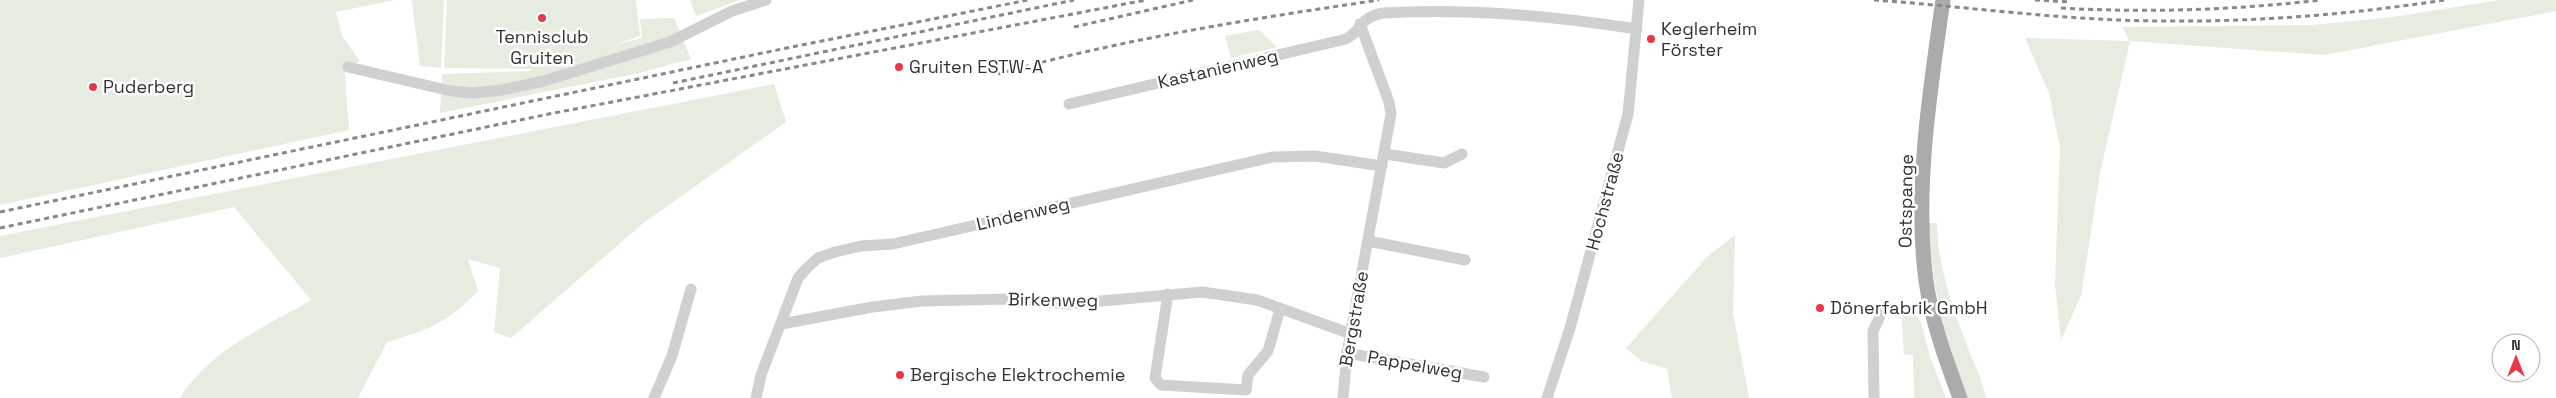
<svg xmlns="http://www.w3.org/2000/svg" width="2556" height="398" font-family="'Space Grotesk',sans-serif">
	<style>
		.green { fill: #e6ecdf }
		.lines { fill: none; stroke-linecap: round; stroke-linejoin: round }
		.minor { stroke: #d0d0d0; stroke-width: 11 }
		.major { stroke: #ababab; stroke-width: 15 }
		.rail { stroke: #888; stroke-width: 3; stroke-dasharray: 5 4; stroke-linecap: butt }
		.poi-dot { fill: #e63946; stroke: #fff; stroke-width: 2 }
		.labels { text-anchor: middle; stroke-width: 5; stroke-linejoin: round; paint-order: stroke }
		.poi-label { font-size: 18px; fill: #333; stroke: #fff; text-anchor: start }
		.street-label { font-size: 18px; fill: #333; stroke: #fff }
	</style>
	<rect width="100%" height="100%" fill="#fff"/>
	<!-- green -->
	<g class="green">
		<path d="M 0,0 L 395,0 L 336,12 L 342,36 L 359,60 L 358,63 L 344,63 L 349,130 L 0,205 Z"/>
		<path d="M 412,0 L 444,0 L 441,68 L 420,66 Z"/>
		<path d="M 447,0 L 636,0 L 640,36 L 614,45 L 642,38 L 640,19 L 674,18 L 691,59 L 639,73 L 440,113 L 442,74 L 530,71 L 532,69 L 444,68 Z"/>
		<path d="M 690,0 L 740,0 L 696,16 Z"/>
		<path d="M 2500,0 L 2556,0 L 2556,11 L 2324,55 L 2130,41 L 2100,173 L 2081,296 L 2061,340 L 2055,285 L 2060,148 L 2049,93 L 2025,38 L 2129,41 L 2123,27 L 2312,25 L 2393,17 Z"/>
		<path d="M 1259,30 L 1277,47 L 1231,58 L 1225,36 Z"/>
		<path d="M 774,84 L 786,122 L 642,224 L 511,338 L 494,332 L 500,268 L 468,259 L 478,291 C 444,325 432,328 387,342 L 358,398 L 180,398 C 211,349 264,328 311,300 L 234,207 L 0,258 L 0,236 Z"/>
		<path d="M 1928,223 L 1937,223 C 1937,263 1952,306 1966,343 C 1973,362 1982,378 1986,398 L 1967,398 C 1945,337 1932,288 1928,223 Z"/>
		<path d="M 1735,235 L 1733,313 L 1749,398 L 1672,398 L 1667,369 L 1641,361 L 1626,348 L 1707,257 Z"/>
		<path d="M 1901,306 L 1909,306 L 1921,322 L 1930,357 L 1946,398 L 1914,398 L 1913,355 L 1904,354 Z"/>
	</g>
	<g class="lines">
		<!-- minor -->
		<g class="minor">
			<path d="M 348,67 L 451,91 L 473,93 L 502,90 L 544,81 L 670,42 L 732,11 L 766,0"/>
			<path d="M 1069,104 L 1346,39 C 1364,29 1358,18 1383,13 C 1469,8 1552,16 1637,29"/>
			<path d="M 1385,154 L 1444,163 L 1462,154"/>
			<path d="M 1368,241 L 1465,260"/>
			<path d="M 1168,294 L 1155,378 L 1161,385 L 1246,390 L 1248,375 L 1268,351 L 1280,309"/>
			<path d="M 781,324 L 873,307 L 922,301 L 1010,299 L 1068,304 L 1202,292 L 1257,300 L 1351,334"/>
			<path d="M 1347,353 L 1484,377"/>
			<path d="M 654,398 L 672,356 L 691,289"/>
			<path d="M 756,398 L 761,375 L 798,278 L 807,268 L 818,258 L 835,252 L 861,246 L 893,244 L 1272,157 L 1315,156 L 1382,166"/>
			<path d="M 1343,398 L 1347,353 L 1391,114 L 1389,102 L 1360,24"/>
			<path d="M 1547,398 L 1570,328 L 1628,114 L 1639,0"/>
			<path d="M 1874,398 L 1873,331 L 1884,308"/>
		</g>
		<!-- major -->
		<path class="major" d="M 1943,0 C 1930,90 1914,191 1926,281 C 1932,322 1946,360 1960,398"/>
		<!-- rail -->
		<g class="rail">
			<path d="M 1874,0 C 1971,7 2069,21 2166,21 C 2260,22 2352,14 2445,0"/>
			<path d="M 2035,0 L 2071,2"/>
			<path d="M 2061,8 C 2149,13 2234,10 2321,0"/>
			<path d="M 1074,27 L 1193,0"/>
			<path d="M 998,74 C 1122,39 1251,19 1379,0"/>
			<path d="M 673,83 L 1074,0"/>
			<path d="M 0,212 L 782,49 L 1028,0"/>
			<path d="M 0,228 L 549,114 L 1146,0"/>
		</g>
	</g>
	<!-- markers -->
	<g class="poi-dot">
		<circle cx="542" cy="18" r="5"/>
		<circle cx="1651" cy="39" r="5"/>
		<circle cx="899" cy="67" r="5"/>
		<circle cx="93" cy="87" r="5"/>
		<circle cx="1820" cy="308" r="5"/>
		<circle cx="900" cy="375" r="5"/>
	</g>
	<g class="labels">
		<!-- poi labels -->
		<g class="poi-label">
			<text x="1661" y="35">Keglerheim<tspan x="1661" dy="21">Förster</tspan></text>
			<text x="542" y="43" text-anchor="middle">Tennisclub<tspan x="542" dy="21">Gruiten</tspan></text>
			<text x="909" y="73">Gruiten ESTW-A</text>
			<text x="103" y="93">Puderberg</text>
			<text x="1830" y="314">Dönerfabrik GmbH</text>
			<text x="910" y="381">Bergische Elektrochemie</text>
		</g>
		<!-- street labels -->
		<g class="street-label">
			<text transform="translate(1218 69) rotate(-13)" y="6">Kastanienweg</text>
			<text transform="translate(1605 201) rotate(-75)" y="6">Hochstraße</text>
			<text transform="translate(1906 201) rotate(-89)" y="6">Ostspange</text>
			<text transform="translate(1023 214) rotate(-13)" y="6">Lindenweg</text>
			<text transform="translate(1053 300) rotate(1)" y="6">Birkenweg</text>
			<text transform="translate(1354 319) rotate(-80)" y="6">Bergstraße</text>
			<text transform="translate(1415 365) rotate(10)" y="6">Pappelweg</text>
		</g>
	</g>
	<!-- north arrow -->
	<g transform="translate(2516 358)"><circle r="24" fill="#ffffff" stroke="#adadad"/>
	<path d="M0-4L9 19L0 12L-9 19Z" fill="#e63946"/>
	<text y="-8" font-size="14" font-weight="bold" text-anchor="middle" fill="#333333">N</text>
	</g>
</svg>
